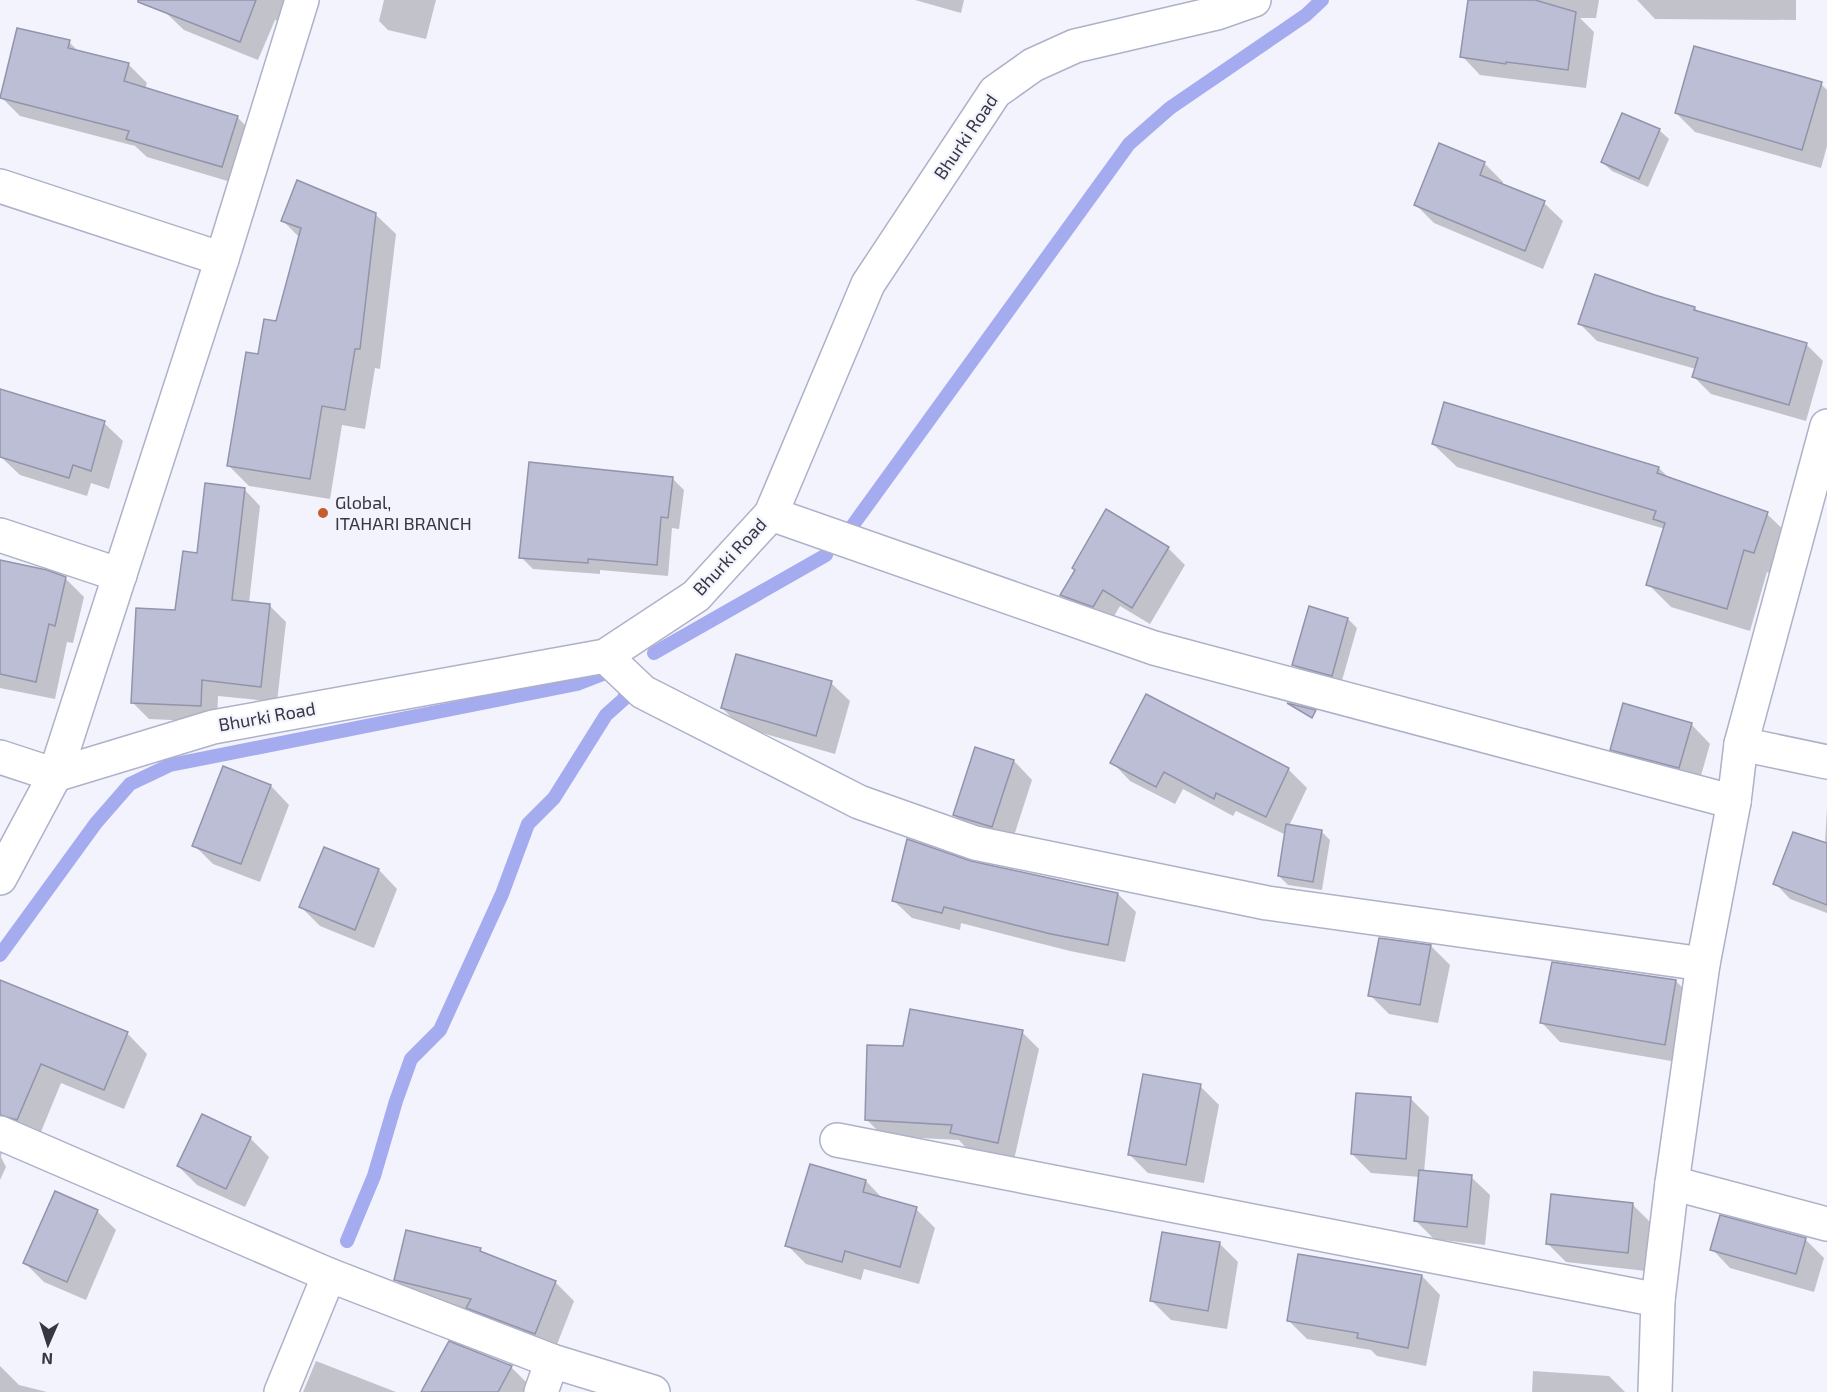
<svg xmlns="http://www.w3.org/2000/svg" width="1827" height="1392" font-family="'Exo 2',sans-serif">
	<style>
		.shadow { fill: #0003 }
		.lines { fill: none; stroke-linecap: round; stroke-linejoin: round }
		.stream { stroke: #a4abef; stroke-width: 14 }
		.building { fill: #bbbed5; stroke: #9194aa; stroke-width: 1.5 }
		.minor-casing { stroke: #aeb1c8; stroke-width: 36 }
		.minor { stroke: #fff; stroke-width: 33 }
		.poi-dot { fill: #c35d2d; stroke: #f2f3fd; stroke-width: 2 }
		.labels { text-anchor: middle; stroke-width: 4.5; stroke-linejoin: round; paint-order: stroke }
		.street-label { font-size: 18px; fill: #363740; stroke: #f2f3fd }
		.poi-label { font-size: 18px; fill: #363740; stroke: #f2f3fd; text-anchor: start }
	</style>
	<rect width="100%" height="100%" fill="#f2f3fd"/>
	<!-- shadow -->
	<g class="shadow">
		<path d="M 169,0 L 290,0 L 281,22 L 275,20 L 258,60 L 184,30 L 165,12 Z"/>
		<path d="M 384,0 L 436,0 L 426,39 L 388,30 L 379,21 Z"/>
		<path d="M 915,0 L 964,0 L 961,13 Z"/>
		<path d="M 1469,0 L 1599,0 L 1596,18 L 1580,18 L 1594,32 L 1586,88 L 1480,75 L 1462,56 Z"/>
		<path d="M 1637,0 L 1796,0 L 1796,20 L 1655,19 Z"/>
		<path d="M 69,42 L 80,53 L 128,64 L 147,83 L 145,89 L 237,117 L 256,136 L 241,185 L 147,157 L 135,146 L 20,116 L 1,97 Z"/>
		<path d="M 1821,84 L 1827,90 L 1827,146 L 1821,168 L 1695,132 L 1676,113 Z"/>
		<path d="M 1659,130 L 1669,139 L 1648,187 L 1612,171 L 1602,162 Z"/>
		<path d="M 1440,145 L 1485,164 L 1503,182 L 1502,186 L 1544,203 L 1563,221 L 1543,269 L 1434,223 L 1416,205 Z"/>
		<path d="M 375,214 L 396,234 L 380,369 L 375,368 L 365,429 L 342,425 L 330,499 L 249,486 L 228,465 L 260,356 L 277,323 L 300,238 L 283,221 Z"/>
		<path d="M 1655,297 L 1695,308 L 1700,314 L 1806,344 L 1823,361 L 1806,421 L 1711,394 L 1694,377 L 1696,369 L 1597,341 L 1579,323 Z"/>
		<path d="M 1445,404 L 1659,468 L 1670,479 L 1767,514 L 1791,537 L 1777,576 L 1767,572 L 1750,631 L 1671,607 L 1648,584 L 1665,529 L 1457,467 L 1433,444 Z"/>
		<path d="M 104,423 L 123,441 L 109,489 L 91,483 L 87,496 L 20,475 L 1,457 L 0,431 Z"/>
		<path d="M 672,478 L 684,490 L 679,529 L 672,528 L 668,576 L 600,570 L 600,574 L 533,569 L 521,557 Z"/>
		<path d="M 244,489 L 260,506 L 249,603 L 269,605 L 286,622 L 277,702 L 218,696 L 217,722 L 149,719 L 132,702 L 177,612 L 199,554 Z"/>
		<path d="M 1168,548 L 1185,565 L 1150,624 L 1120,606 L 1110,623 L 1079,612 L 1062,595 Z"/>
		<path d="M 0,562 L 65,578 L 84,597 L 73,643 L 67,642 L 55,699 L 0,688 Z"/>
		<path d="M 1348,619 L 1357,628 L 1341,684 L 1303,674 L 1294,665 Z"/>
		<path d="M 831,683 L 850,701 L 835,754 L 741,727 L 722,708 Z"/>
		<path d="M 1624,705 L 1692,725 L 1710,744 L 1698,786 L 1630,768 L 1612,749 Z"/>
		<path d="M 1014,761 L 1032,780 L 1011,845 L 973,834 L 954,815 Z"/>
		<path d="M 1112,762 L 1288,769 L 1307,788 L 1289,826 L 1321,831 L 1330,840 L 1322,890 L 1288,885 L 1279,876 L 1286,835 L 1236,811 L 1233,816 L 1183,789 L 1175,804 L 1130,781 Z"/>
		<path d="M 271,786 L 289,805 L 260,882 L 213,864 L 194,845 Z"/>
		<path d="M 1827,807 L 1827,913 L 1790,899 L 1775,883 L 1825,844 Z"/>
		<path d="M 325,849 L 379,870 L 397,889 L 374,948 L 320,926 L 301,907 Z"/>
		<path d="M 1118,894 L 1136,912 L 1125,962 L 1070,951 L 961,923 L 960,930 L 912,918 L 894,901 Z"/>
		<path d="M 1431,946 L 1450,965 L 1438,1023 L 1389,1014 L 1370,995 Z"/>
		<path d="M 1676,981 L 1694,1000 L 1683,1063 L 1560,1042 L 1542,1023 Z"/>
		<path d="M 0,991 L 127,1033 L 147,1054 L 124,1109 L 61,1083 L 38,1139 L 3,1146 L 1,1157 L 6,1167 L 0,1180 Z"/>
		<path d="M 1022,1032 L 1039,1049 L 1014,1160 L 968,1150 L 959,1140 L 883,1136 L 866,1119 L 905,1048 Z"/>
		<path d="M 1200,1086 L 1219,1105 L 1204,1183 L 1148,1173 L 1129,1154 Z"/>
		<path d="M 1410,1098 L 1429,1117 L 1424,1172 L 1471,1177 L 1490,1195 L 1485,1245 L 1434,1239 L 1415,1220 L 1420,1177 L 1371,1173 L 1352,1154 Z"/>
		<path d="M 250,1138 L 269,1157 L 245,1207 L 197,1185 L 178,1166 Z"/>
		<path d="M 866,1181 L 884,1200 L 916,1209 L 935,1228 L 919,1284 L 864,1269 L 861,1280 L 806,1264 L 787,1245 Z"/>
		<path d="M 1632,1204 L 1651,1223 L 1646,1271 L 1566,1262 L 1548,1244 Z"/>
		<path d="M 97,1211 L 116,1230 L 86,1300 L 44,1282 L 25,1263 Z"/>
		<path d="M 1805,1239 L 1824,1258 L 1814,1292 L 1730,1268 L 1712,1249 Z"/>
		<path d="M 1219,1243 L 1238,1262 L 1227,1329 L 1171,1320 L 1152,1301 Z"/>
		<path d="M 480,1250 L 485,1255 L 555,1282 L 574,1301 L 554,1352 L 487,1326 L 474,1313 L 414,1298 L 395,1279 Z"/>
		<path d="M 1422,1276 L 1440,1295 L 1426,1366 L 1377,1356 L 1371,1350 L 1307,1339 L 1288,1320 Z"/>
		<path d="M 316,1361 L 396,1392 L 303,1392 Z"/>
		<path d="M 0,1366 L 19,1385 L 47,1392 L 0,1392 Z"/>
		<path d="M 511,1367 L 530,1386 L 526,1392 L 423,1392 Z"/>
		<path d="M 1533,1371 L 1609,1376 L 1625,1392 L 1532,1392 Z"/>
	</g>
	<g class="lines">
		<!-- stream -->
		<g class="stream">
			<path d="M 853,525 L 1129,144 L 1170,108 L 1306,15 L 1322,0"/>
			<path d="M 654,653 L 826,555"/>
			<path d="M 0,955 L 96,823 L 130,784 L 170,765 L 577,684 L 613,670 L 625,687 L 625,698 L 606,715 L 554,798 L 528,824 L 502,894 L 440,1030 L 411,1059 L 396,1101 L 374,1176 L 347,1241"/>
		</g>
	</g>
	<!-- building -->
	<g class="building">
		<path d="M 138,0 L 256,0 L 240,42 L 138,2 Z"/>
		<path d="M 1468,0 L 1535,0 L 1576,12 L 1568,70 L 1506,62 L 1506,64 L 1460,57 Z"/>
		<path d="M 17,28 L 70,40 L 68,48 L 129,63 L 124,81 L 238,116 L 222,167 L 126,139 L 129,131 L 0,98 Z"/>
		<path d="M 1694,46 L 1822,82 L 1802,150 L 1675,113 Z"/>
		<path d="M 1622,113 L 1660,129 L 1639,179 L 1601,162 Z"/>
		<path d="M 1439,143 L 1485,162 L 1480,175 L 1545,201 L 1525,251 L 1414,205 Z"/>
		<path d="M 297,180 L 376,213 L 360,349 L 355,349 L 345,410 L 322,406 L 310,479 L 227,466 L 246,352 L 258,354 L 264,319 L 276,321 L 301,228 L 281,221 Z"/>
		<path d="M 1595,274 L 1655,295 L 1695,307 L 1694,310 L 1807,343 L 1789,405 L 1692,377 L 1698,358 L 1578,324 Z"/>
		<path d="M 0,389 L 105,421 L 91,471 L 73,465 L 69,478 L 0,457 Z"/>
		<path d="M 1444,402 L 1659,467 L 1657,473 L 1768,512 L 1754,553 L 1744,550 L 1727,609 L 1646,585 L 1665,523 L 1653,519 L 1656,511 L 1432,444 Z"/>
		<path d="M 529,462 L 673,477 L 668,518 L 661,517 L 657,565 L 588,559 L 588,563 L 519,558 Z"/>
		<path d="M 205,483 L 245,488 L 232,600 L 270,604 L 261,687 L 202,680 L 201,706 L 131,703 L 136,608 L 175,610 L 183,551 L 197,553 Z"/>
		<path d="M 1106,509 L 1169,547 L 1132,608 L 1103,590 L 1093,607 L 1060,595 L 1075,570 L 1072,568 Z"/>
		<path d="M 0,560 L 47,570 L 66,577 L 55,626 L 49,624 L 36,682 L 0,674 Z"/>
		<path d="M 1309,606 L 1348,618 L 1332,676 L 1292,665 Z"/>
		<path d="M 736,654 L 832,681 L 816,736 L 721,708 Z"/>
		<path d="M 1146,694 L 1289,768 L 1266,817 L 1216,793 L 1214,799 L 1164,772 L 1156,787 L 1110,763 Z"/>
		<path d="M 1287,703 L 1316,710 L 1312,718 Z"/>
		<path d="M 1623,703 L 1692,723 L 1679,768 L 1610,750 Z"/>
		<path d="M 975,747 L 1014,760 L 992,827 L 953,815 Z"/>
		<path d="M 223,766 L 271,785 L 241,864 L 192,846 Z"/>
		<path d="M 1286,824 L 1322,830 L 1313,882 L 1278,876 Z"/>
		<path d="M 1793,832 L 1827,843 L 1827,905 L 1773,884 Z"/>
		<path d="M 907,839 L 971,861 L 1118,893 L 1108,945 L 1051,934 L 944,907 L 942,913 L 892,901 Z"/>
		<path d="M 324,847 L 379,869 L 355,930 L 299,907 Z"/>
		<path d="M 1379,938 L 1431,945 L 1420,1005 L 1368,996 Z"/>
		<path d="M 1552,962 L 1676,980 L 1665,1045 L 1540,1023 Z"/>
		<path d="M 0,980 L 128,1032 L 104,1090 L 41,1064 L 17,1120 L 0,1115 Z"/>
		<path d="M 910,1009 L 1023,1030 L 998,1143 L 950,1133 L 952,1125 L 865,1120 L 867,1045 L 903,1046 Z"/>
		<path d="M 1143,1074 L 1201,1084 L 1186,1165 L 1128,1155 Z"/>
		<path d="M 1356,1093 L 1411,1097 L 1406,1159 L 1351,1154 Z"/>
		<path d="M 202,1114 L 251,1137 L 226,1189 L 177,1166 Z"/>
		<path d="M 810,1164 L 866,1180 L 863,1192 L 917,1207 L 900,1267 L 845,1251 L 842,1262 L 785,1246 Z"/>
		<path d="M 1419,1170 L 1472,1175 L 1467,1227 L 1414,1221 Z"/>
		<path d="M 55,1191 L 98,1210 L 67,1282 L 23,1263 Z"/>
		<path d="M 1551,1194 L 1633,1203 L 1628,1253 L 1546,1244 Z"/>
		<path d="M 1720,1215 L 1806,1238 L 1796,1274 L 1710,1250 Z"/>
		<path d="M 406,1230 L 481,1248 L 480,1251 L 556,1281 L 535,1334 L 466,1308 L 471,1299 L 394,1280 Z"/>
		<path d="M 1162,1232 L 1220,1242 L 1208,1311 L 1150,1301 Z"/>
		<path d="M 1298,1254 L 1422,1275 L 1408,1348 L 1357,1338 L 1358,1333 L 1287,1321 Z"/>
		<path d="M 449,1341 L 512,1366 L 498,1392 L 421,1392 Z"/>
	</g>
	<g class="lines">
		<defs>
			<g id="minor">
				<path d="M 0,186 L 222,259"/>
				<path d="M 771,514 L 1154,648 L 1734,802"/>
				<path d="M 0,535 L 120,575"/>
				<path d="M 605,656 L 643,692 L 859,802 L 975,843 L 1267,903 L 1703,964"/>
				<path d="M 1741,744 L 1827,762"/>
				<path d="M 0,757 L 55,775 L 213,727 L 605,656 L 696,596 L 771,514 L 868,284 L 995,92 L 1033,65 L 1075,46 L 1217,13 L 1254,0"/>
				<path d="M 0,878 L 55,775 L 222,259 L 302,0"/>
				<path d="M 0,1133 L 329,1275 L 552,1361 L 653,1392"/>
				<path d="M 837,1140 L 1658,1300"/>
				<path d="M 1672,1183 L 1827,1224"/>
				<path d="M 281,1392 L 329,1275"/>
				<path d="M 541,1392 L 552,1361"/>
				<path d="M 1655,1392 L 1658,1300 L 1672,1183 L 1703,964 L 1734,802 L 1741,744 L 1827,426"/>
			</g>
		</defs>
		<!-- minor casing -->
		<use href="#minor" class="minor-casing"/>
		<!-- minor -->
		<use href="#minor" class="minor"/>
	</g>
	<!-- markers -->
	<circle class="poi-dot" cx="323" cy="513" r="6"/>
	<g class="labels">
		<!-- street labels -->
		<g class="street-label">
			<text transform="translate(966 137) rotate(-56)" y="6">Bhurki Road</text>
			<text transform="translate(730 557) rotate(-47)" y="6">Bhurki Road</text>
			<text transform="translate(267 717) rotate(-10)" y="6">Bhurki Road</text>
		</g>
		<!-- poi labels -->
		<g class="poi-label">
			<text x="335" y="509">Global,<tspan x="335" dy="21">ITAHARI BRANCH</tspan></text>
		</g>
	</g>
	<!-- north arrow -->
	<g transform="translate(48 1344) rotate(183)" stroke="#f2f3fd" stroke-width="4.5" paint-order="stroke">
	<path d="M0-4.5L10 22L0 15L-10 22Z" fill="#363740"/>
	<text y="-9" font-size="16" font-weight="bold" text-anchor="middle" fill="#363740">N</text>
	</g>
</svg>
